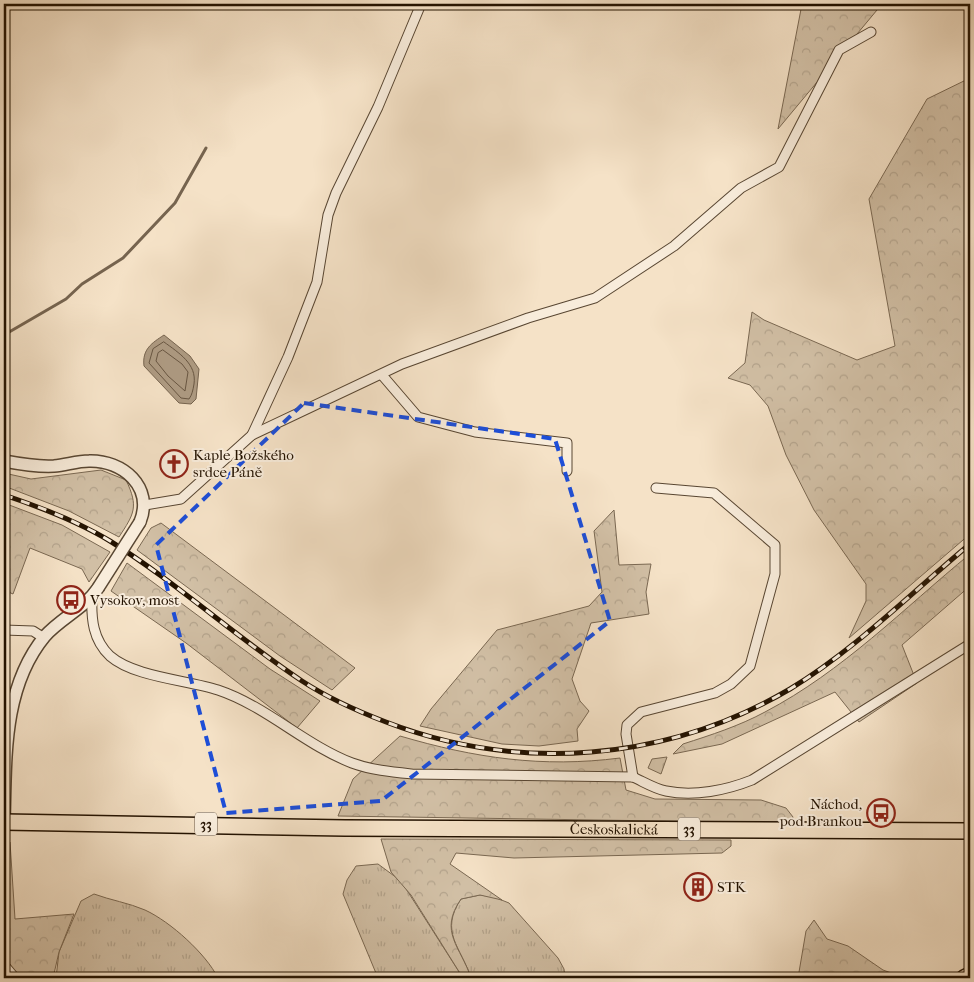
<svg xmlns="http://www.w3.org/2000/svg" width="974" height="982" font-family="'IM FELL French Canon',serif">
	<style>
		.grass { fill: url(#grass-tufts); stroke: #7a6852 }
		.forest { fill: url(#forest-crowns); stroke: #7a6852 }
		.cemetery { fill: url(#cemetery-stones); stroke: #7a6852 }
		.water { fill: #ae9b83; stroke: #76644f }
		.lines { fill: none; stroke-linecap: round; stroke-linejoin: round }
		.shore { stroke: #685642; stroke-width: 1 }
		.stream { stroke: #76644f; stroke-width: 3 }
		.minor-casing { stroke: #584632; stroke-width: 11 }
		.tertiary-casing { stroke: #584632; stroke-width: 14 }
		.primary-casing { stroke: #231200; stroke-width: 18 }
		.minor { stroke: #f8ecdb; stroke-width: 9 }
		.tertiary { stroke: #f8ecdb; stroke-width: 11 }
		.primary { stroke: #f5e2c7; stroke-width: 15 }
		.rail-casing { stroke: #231200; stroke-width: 5 }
		.rail { stroke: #f8ecdb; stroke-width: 3; stroke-dasharray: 9; stroke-linecap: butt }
		.tertiary-bridge-casing { stroke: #584632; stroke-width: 14; stroke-linecap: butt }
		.tertiary-bridge { stroke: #f8ecdb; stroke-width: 11 }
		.marked { fill: none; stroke: #1d4ed8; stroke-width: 4; stroke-dasharray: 10 6; stroke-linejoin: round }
		.labels { text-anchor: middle; stroke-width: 4; stroke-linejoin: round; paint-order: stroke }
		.shield { fill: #f8ecdb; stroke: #635342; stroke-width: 1 }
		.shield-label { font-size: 14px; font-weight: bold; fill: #231200 }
		.poi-label { font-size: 15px; fill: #231200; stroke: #f8ecdb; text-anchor: start }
		.street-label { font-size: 15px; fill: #231200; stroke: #f8ecdb }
	</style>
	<defs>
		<pattern id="grass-tufts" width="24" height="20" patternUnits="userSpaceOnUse" patternTransform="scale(1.25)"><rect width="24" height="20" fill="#d1bfa5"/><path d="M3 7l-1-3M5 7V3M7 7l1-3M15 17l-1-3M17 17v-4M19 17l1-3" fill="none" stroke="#b3a38c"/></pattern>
		<pattern id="forest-crowns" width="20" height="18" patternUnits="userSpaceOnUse" patternTransform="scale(1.25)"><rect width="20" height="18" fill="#d1bfa5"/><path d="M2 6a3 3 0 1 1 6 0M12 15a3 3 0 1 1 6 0" fill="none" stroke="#b3a38c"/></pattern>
		<pattern id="cemetery-stones" width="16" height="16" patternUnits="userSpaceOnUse" patternTransform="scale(1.25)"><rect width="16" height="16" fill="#d1bfa5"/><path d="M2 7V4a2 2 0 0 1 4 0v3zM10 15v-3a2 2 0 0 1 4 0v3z" fill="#b3a38c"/></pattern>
	</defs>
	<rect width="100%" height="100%" fill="#f5e2c7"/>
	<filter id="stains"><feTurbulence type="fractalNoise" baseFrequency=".004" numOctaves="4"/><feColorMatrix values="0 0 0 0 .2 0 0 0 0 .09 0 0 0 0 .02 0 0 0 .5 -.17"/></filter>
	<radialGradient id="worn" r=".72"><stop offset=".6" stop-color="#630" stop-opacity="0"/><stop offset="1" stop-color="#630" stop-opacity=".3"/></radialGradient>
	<!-- grass -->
	<g class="grass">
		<path d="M 378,864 L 401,881 L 463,978 L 378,978 L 343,894 L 347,880 L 356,866 Z"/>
		<path d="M 94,894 C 110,900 129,903 145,910 C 171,922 206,954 218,978 L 56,978 L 59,952 L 81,901 Z"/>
		<path d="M 480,895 L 494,897 L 509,903 L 558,958 L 564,969 L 565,978 L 471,978 C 461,947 439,932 461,899 Z"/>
	</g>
	<!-- forest -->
	<g class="forest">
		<path d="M 802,4 L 882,4 L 778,129 Z"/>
		<path d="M 970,78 L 970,534 L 849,638 L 866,601 L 866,584 L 814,510 L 786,455 L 768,406 L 750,385 L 728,378 L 745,363 L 752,312 L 764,320 L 857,360 L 895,346 L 869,199 L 927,99 Z"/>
		<path d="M 101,470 L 126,480 C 139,507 134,514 119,537 L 69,511 L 4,486 L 4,473 L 31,479 Z"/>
		<path d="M 4,503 L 62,525 L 110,552 L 89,582 L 82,569 L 30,548 L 13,594 L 4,590 Z"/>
		<path d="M 614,510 L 619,565 L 651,564 L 646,592 L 649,614 L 591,623 L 572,679 L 580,701 L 589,711 L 577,729 L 578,741 L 539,746 L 502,744 L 420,726 L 431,709 L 497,630 L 589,606 L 602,592 L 594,531 Z"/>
		<path d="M 161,523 L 355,668 L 332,690 L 280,656 L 137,550 L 151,528 Z"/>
		<path d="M 970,554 L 970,586 L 902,645 L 917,683 L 859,722 L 835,692 L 722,744 L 673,754 L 683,744 C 711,735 739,726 765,712 C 843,671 903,609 970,554 Z"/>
		<path d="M 127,563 L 270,669 L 320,701 L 297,728 L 186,643 L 111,591 Z"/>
		<path d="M 400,736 C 475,758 542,768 620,758 L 626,790 L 655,799 L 761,800 L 786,808 L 793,817 L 791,823 L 338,816 L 353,779 Z"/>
		<path d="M 381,839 L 731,840 L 731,846 L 722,853 L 514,858 L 456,853 L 450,864 L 502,900 L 480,895 L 461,899 C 438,932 461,947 471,978 L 463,978 L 411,895 L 391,872 Z"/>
		<path d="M 4,842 L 10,842 L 15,919 L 74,914 L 59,952 L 53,978 L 4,978 Z"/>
		<path d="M 814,920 L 827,939 L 848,946 L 883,970 L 905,978 L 798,978 L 806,931 Z"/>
	</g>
	<!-- cemetery -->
	<path class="cemetery" d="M 667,757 L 661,774 L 648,768 L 652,759 Z"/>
	<!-- water -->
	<path class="water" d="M 164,335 L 190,356 L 199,369 L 196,399 L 191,404 L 179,403 L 144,366 C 142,349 152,343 164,335 Z"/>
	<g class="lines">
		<!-- shore -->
		<g class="shore">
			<path d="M 164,342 C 179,353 197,364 194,384 C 193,390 192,395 189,399 L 181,398 L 149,363 L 153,349 Z"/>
			<path d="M 163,350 L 182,364 L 188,372 L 185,391 L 168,376 L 156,361 L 158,353 Z"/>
		</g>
		<!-- stream -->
		<path class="stream" d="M 4,335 L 66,299 L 82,284 L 123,258 L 175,203 L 206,148"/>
		<defs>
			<g id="minor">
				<path d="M 382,375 L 418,417 L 475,432 L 567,443 L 567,471"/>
				<path d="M 252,435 L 288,357 L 317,282 L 328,215 L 336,193 L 378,107 L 421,4"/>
				<path d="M 145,505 L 181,499 L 252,435 L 402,364 L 528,318 L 595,298 L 674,246 L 741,188 L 779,167 L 839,50 L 871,32"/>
				<path d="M 92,596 C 91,619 93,640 110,656 C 134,677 187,680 218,690 C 266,706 305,745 352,763 C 371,770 392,772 412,774 L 633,777 C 644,782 655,789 666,791 C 694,797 727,790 752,780 L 970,644"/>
				<path d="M 4,630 L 33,631 L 44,638"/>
				<path d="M 633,777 L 626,734 L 627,725 L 641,712 L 715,693 L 731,684 L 750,666 L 775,574 L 775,545 L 714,493 L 656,488"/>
				<path d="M 4,965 L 15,978"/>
			</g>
			<g id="tertiary">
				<path d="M 4,461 C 20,464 37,467 54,466 C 66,465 77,461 89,461 C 123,460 154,487 140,522"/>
				<path d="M 4,822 C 6,759 2,688 45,636 C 61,618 85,608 98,588"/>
			</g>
			<g id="primary">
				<path id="s1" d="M 4,822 L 345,828 L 970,831"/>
				<path d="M 964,978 L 970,975"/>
			</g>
		</defs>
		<!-- minor casing -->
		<use href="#minor" class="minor-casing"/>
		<!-- tertiary casing -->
		<use href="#tertiary" class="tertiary-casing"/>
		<!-- primary casing -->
		<use href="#primary" class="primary-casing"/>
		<!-- minor -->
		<use href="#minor" class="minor"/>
		<!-- tertiary -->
		<use href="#tertiary" class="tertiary"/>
		<!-- primary -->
		<use href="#primary" class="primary"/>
		<defs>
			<path id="rail" d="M 4,495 C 40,507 77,521 110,541 C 177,583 236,637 302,681 C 328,698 357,711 386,722 C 519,773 666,762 790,689 C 856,649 911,593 970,544"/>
		</defs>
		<!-- rail casing -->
		<use href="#rail" class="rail-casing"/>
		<!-- rail -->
		<use href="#rail" class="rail"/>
		<defs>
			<path id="tertiary-bridge" d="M 98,588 L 140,522"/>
		</defs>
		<!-- tertiary-bridge casing -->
		<use href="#tertiary-bridge" class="tertiary-bridge-casing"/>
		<!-- tertiary-bridge -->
		<use href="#tertiary-bridge" class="tertiary-bridge"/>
	</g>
	<!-- marked area -->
	<path class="marked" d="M 304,403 L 555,439 L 610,621 L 381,801 L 226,813 L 156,545 Z"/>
	<!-- icons -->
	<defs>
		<symbol id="church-ring" viewBox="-11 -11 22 22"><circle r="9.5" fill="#f8ecdb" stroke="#8f2418" stroke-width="1.5"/><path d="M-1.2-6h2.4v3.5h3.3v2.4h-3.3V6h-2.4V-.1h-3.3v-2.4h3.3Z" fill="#8f2418"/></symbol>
		<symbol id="bus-ring" viewBox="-11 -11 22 22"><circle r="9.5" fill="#f8ecdb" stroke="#8f2418" stroke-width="1.5"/><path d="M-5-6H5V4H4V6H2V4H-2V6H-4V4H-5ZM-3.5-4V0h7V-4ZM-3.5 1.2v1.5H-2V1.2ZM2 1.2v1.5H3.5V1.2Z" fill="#8f2418"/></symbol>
		<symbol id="building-ring" viewBox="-11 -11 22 22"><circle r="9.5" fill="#f8ecdb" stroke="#8f2418" stroke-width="1.5"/><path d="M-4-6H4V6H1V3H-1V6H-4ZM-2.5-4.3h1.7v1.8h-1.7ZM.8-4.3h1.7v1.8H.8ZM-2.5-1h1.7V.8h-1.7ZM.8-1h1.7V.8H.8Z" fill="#8f2418"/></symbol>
	</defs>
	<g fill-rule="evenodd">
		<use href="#church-ring" x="158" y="448" width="32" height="32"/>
		<use href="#bus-ring" x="55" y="584" width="32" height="32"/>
		<use href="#bus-ring" x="865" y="797" width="32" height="32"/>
		<use href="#building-ring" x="682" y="871" width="32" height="32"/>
	</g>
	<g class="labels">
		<!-- shield labels -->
		<g class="shield">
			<rect x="195" y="812.5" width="22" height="23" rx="4"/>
			<rect x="678" y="817.5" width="22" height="23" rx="4"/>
		</g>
		<g class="shield-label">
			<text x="206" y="829">33</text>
			<text x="689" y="834">33</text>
		</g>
		<!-- poi labels -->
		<g class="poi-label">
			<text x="193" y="460">Kaple Božského<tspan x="193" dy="17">srdce Páně</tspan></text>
			<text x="90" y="605">Vysokov, most</text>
			<text x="862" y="809" text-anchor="end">Náchod,<tspan x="862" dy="17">pod Brankou</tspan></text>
			<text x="717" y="892">STK</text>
		</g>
		<!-- street labels -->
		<g class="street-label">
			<text dy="5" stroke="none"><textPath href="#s1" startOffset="610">Českoskalická</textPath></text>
		</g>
	</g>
	<!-- margin -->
	<rect width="974" height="982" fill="none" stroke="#f5e2c7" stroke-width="20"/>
	<rect x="5" y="5" width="964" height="972" fill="none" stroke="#231200" stroke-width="2.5"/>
	<rect x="10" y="10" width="954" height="962" fill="none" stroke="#231200"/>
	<rect width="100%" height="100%" filter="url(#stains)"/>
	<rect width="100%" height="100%" fill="url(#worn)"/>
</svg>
